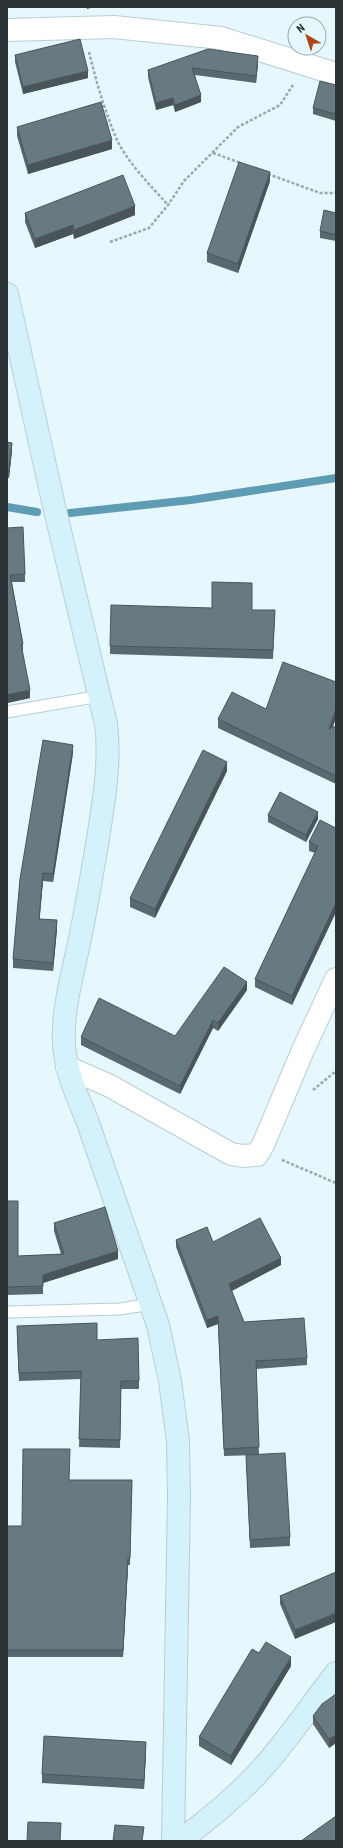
<svg xmlns="http://www.w3.org/2000/svg" width="343" height="1848" font-family="'Roboto Condensed',sans-serif">
	<style>
		.lines { fill: none; stroke-linecap: round; stroke-linejoin: round }
		.stream { stroke: #5e9cb3; stroke-width: 8 }
		.lane-casing { stroke: #b9cdd5; stroke-width: 13 }
		.street-casing { stroke: #b9cdd5; stroke-width: 24 }
		.secondary-casing { stroke: #b9cdd5; stroke-width: 24 }
		.path { stroke: #9aa7ac; stroke-width: 2.5; stroke-dasharray: 3 2; stroke-linecap: butt }
		.lane { stroke: #fff; stroke-width: 11 }
		.street { stroke: #fff; stroke-width: 22 }
		.secondary { stroke: #d3f2fc; stroke-width: 22 }
		.wall { fill: #59696f }
		.shaded-wall { fill: #49555a }
		.building { fill: #687a81; stroke: #49555a }
	</style>
	<rect width="100%" height="100%" fill="#e6f7fd"/>
	<g class="lines">
		<!-- stream -->
		<g class="stream">
			<path d="M 7,507 L 37,512"/>
			<path d="M 70,513 L 191,500 L 336,478"/>
		</g>
		<defs>
			<g id="lane">
				<path d="M 7,712 L 100,696"/>
				<path d="M 7,1312 L 120,1309 L 151,1304"/>
			</g>
			<g id="street">
				<path d="M 7,30 L 114,27 L 221,38 L 336,74"/>
				<path d="M 67,1067 L 110,1086 L 231,1154 L 243,1156 L 257,1155 L 263,1145 L 303,1050 L 336,979"/>
			</g>
			<g id="secondary">
				<path d="M 7,294 L 54,506 L 106,724 C 111,764 103,805 97,845 C 91,878 86,911 79,943 C 72,977 62,1011 64,1045 C 66,1072 77,1096 87,1120 L 158,1325 L 170,1381 L 178,1441 L 179,1496 L 173,1841"/>
				<path d="M 180,1841 C 207,1820 234,1799 258,1773 C 287,1742 310,1706 336,1673"/>
			</g>
		</defs>
		<!-- lane casing -->
		<use href="#lane" class="lane-casing"/>
		<!-- street casing -->
		<use href="#street" class="street-casing"/>
		<!-- secondary casing -->
		<use href="#secondary" class="secondary-casing"/>
		<!-- path -->
		<g class="path">
			<path d="M 89,52 C 96,81 105,112 117,140 C 128,163 151,186 168,205"/>
			<path d="M 213,153 L 241,163"/>
			<path d="M 268,174 L 320,193 L 336,193"/>
			<path d="M 110,242 L 149,228 L 168,205 L 184,181 L 238,127 L 280,105 L 293,85"/>
			<path d="M 313,1090 L 336,1071"/>
			<path d="M 282,1160 L 336,1183"/>
		</g>
		<!-- lane -->
		<use href="#lane" class="lane"/>
		<!-- street -->
		<use href="#street" class="street"/>
		<!-- secondary -->
		<use href="#secondary" class="secondary"/>
	</g>
	<!-- wall -->
	<g class="wall">
		<path d="M 15,55 L 88,78 L 23,94 L 15,62 Z"/>
		<path d="M 258,63 L 256,83 L 195,75 L 201,102 L 175,112 L 173,105 L 156,110 L 148,77 L 148,70 Z"/>
		<path d="M 336,85 L 336,121 L 313,114 L 313,108 Z"/>
		<path d="M 17,127 L 112,149 L 28,174 L 17,136 Z"/>
		<path d="M 270,181 L 238,273 L 207,262 L 207,253 Z"/>
		<path d="M 25,213 L 135,215 L 74,239 L 73,234 L 35,248 L 25,222 Z"/>
		<path d="M 336,213 L 336,241 L 320,238 L 320,231 Z"/>
		<path d="M 7,442 L 12,450 L 9,478 L 7,478 Z"/>
		<path d="M 7,528 L 25,574 L 25,582 L 12,582 L 23,644 L 23,651 L 22,651 L 30,698 L 7,703 Z"/>
		<path d="M 252,610 L 275,610 L 273,659 L 110,654 L 110,646 Z"/>
		<path d="M 336,682 L 336,718 L 332,728 L 336,726 L 336,784 L 218,728 L 218,719 L 266,709 Z"/>
		<path d="M 73,753 L 53,882 L 43,881 L 39,919 L 57,929 L 53,971 L 13,968 L 13,959 Z"/>
		<path d="M 227,771 L 155,918 L 130,907 L 130,898 Z"/>
		<path d="M 268,815 L 318,819 L 306,842 L 268,822 Z"/>
		<path d="M 336,828 L 336,912 L 292,1005 L 255,987 L 255,979 L 315,853 L 309,851 L 309,842 Z"/>
		<path d="M 247,990 L 218,1031 L 213,1028 L 180,1094 L 81,1045 L 81,1037 L 175,1036 Z"/>
		<path d="M 7,1201 L 18,1256 L 61,1254 L 54,1231 L 54,1223 L 118,1259 L 43,1283 L 43,1294 L 7,1295 Z"/>
		<path d="M 176,1240 L 213,1242 L 281,1265 L 232,1291 L 244,1322 L 307,1358 L 307,1365 L 256,1369 L 259,1455 L 224,1456 L 218,1324 L 207,1328 L 176,1247 Z"/>
		<path d="M 17,1334 L 97,1340 L 139,1381 L 139,1389 L 121,1389 L 120,1448 L 79,1447 L 81,1379 L 19,1381 Z"/>
		<path d="M 246,1455 L 290,1537 L 290,1546 L 250,1548 Z"/>
		<path d="M 69,1480 L 132,1480 L 130,1565 L 128,1565 L 123,1657 L 7,1657 L 7,1526 L 22,1526 Z"/>
		<path d="M 336,1572 L 295,1639 L 280,1604 L 280,1596 Z"/>
		<path d="M 259,1653 L 291,1666 L 231,1765 L 199,1746 L 199,1737 Z"/>
		<path d="M 336,1694 L 336,1743 L 329,1748 L 313,1724 L 313,1716 Z"/>
		<path d="M 146,1751 L 144,1789 L 42,1783 L 42,1774 Z"/>
	</g>
	<!-- shaded-wall -->
	<g class="shaded-wall">
		<path d="M 87,7 L 94,7 L 87,9 Z"/>
		<path d="M 258,56 L 258,63 L 256,83 L 256,76 Z"/>
		<path d="M 88,71 L 88,78 L 23,94 L 23,87 Z"/>
		<path d="M 201,95 L 201,102 L 175,112 L 175,105 Z"/>
		<path d="M 173,98 L 173,105 L 156,110 L 156,103 Z"/>
		<path d="M 112,140 L 112,149 L 28,174 L 28,165 Z"/>
		<path d="M 270,172 L 270,181 L 238,273 L 238,264 Z"/>
		<path d="M 135,206 L 135,215 L 74,239 L 74,230 Z"/>
		<path d="M 73,225 L 73,234 L 35,248 L 35,239 Z"/>
		<path d="M 12,443 L 12,450 L 9,478 L 9,471 Z"/>
		<path d="M 30,690 L 30,698 L 7,703 L 7,695 Z"/>
		<path d="M 336,709 L 336,718 L 329,738 L 329,729 Z"/>
		<path d="M 73,745 L 73,753 L 53,882 L 53,874 Z"/>
		<path d="M 227,762 L 227,771 L 155,918 L 155,909 Z"/>
		<path d="M 318,812 L 318,819 L 306,842 L 306,835 Z"/>
		<path d="M 43,873 L 43,881 L 39,927 L 39,919 Z"/>
		<path d="M 336,903 L 336,912 L 292,1005 L 292,996 Z"/>
		<path d="M 57,920 L 57,929 L 53,971 L 53,963 Z"/>
		<path d="M 247,982 L 247,990 L 218,1031 L 218,1023 Z"/>
		<path d="M 213,1020 L 213,1028 L 180,1094 L 180,1086 Z"/>
		<path d="M 118,1251 L 118,1259 L 43,1283 L 43,1275 Z"/>
		<path d="M 281,1258 L 281,1265 L 229,1292 L 229,1284 Z"/>
		<path d="M 218,1316 L 218,1324 L 207,1328 L 207,1320 Z"/>
		<path d="M 128,1558 L 128,1565 L 123,1657 L 123,1650 Z"/>
		<path d="M 336,1613 L 336,1622 L 295,1639 L 295,1630 Z"/>
		<path d="M 291,1657 L 291,1666 L 231,1765 L 231,1756 Z"/>
		<path d="M 336,1735 L 336,1743 L 329,1748 L 329,1739 Z"/>
		<path d="M 146,1742 L 146,1751 L 144,1789 L 144,1780 Z"/>
	</g>
	<!-- building -->
	<g class="building">
		<path d="M 80,39 L 88,71 L 23,87 L 15,55 Z"/>
		<path d="M 208,49 L 258,56 L 256,76 L 192,68 L 201,95 L 175,105 L 173,98 L 156,103 L 148,70 Z"/>
		<path d="M 320,81 L 336,85 L 336,114 L 313,108 Z"/>
		<path d="M 101,102 L 112,140 L 28,165 L 17,127 Z"/>
		<path d="M 239,162 L 270,172 L 238,264 L 207,253 Z"/>
		<path d="M 123,175 L 135,206 L 74,230 L 73,225 L 35,239 L 25,213 Z"/>
		<path d="M 324,210 L 336,213 L 336,235 L 320,231 Z"/>
		<path d="M 7,442 L 12,443 L 9,471 L 7,470 Z"/>
		<path d="M 23,527 L 25,574 L 10,575 L 23,644 L 21,644 L 30,690 L 7,695 L 7,528 Z"/>
		<path d="M 212,582 L 252,583 L 252,610 L 275,610 L 273,650 L 110,646 L 111,605 L 212,608 Z"/>
		<path d="M 283,662 L 336,682 L 336,709 L 329,729 L 336,726 L 336,776 L 218,719 L 232,692 L 266,709 Z"/>
		<path d="M 43,740 L 73,745 L 53,874 L 43,873 L 39,919 L 57,920 L 53,963 L 13,959 L 20,879 Z"/>
		<path d="M 203,750 L 227,762 L 155,909 L 130,898 Z"/>
		<path d="M 280,792 L 318,812 L 306,835 L 268,815 Z"/>
		<path d="M 320,820 L 336,828 L 336,903 L 292,996 L 255,979 L 318,846 L 309,842 Z"/>
		<path d="M 224,967 L 247,982 L 218,1023 L 213,1020 L 180,1086 L 81,1037 L 99,998 L 175,1036 Z"/>
		<path d="M 7,1201 L 18,1201 L 18,1256 L 64,1254 L 54,1223 L 105,1207 L 118,1251 L 43,1275 L 43,1286 L 7,1287 Z"/>
		<path d="M 260,1218 L 281,1258 L 229,1284 L 244,1322 L 304,1318 L 307,1358 L 256,1361 L 259,1447 L 224,1449 L 218,1316 L 207,1320 L 176,1240 L 207,1227 L 213,1242 Z"/>
		<path d="M 97,1323 L 97,1340 L 138,1338 L 139,1381 L 121,1381 L 120,1440 L 79,1439 L 81,1371 L 19,1373 L 17,1326 Z"/>
		<path d="M 23,1449 L 70,1449 L 69,1480 L 132,1480 L 130,1558 L 128,1558 L 123,1650 L 7,1650 L 7,1526 L 22,1526 Z"/>
		<path d="M 285,1453 L 290,1537 L 250,1540 L 246,1455 Z"/>
		<path d="M 336,1572 L 336,1613 L 295,1630 L 280,1596 Z"/>
		<path d="M 266,1642 L 291,1657 L 231,1756 L 199,1737 L 252,1649 L 259,1653 Z"/>
		<path d="M 336,1694 L 336,1735 L 329,1739 L 313,1716 L 322,1704 Z"/>
		<path d="M 44,1736 L 146,1742 L 144,1780 L 42,1774 Z"/>
		<path d="M 336,1816 L 336,1841 L 301,1841 Z"/>
		<path d="M 28,1822 L 61,1823 L 60,1841 L 27,1841 Z"/>
		<path d="M 115,1825 L 144,1827 L 142,1841 L 113,1841 Z"/>
	</g>
	<!-- border -->
	<rect width="343" height="1848" fill="none" stroke="#2c3437" stroke-width="16"/>
	<!-- north arrow -->
	<g transform="translate(307 36) rotate(321)"><circle r="19" fill="#e6f7fd" stroke="#9ca9ae"/>
	<path d="M0-3L7 15L0 10L-7 15Z" fill="#ab4715"/>
	<text y="-6" font-size="11" font-weight="bold" text-anchor="middle" fill="#2c3437">N</text>
	</g>
</svg>
